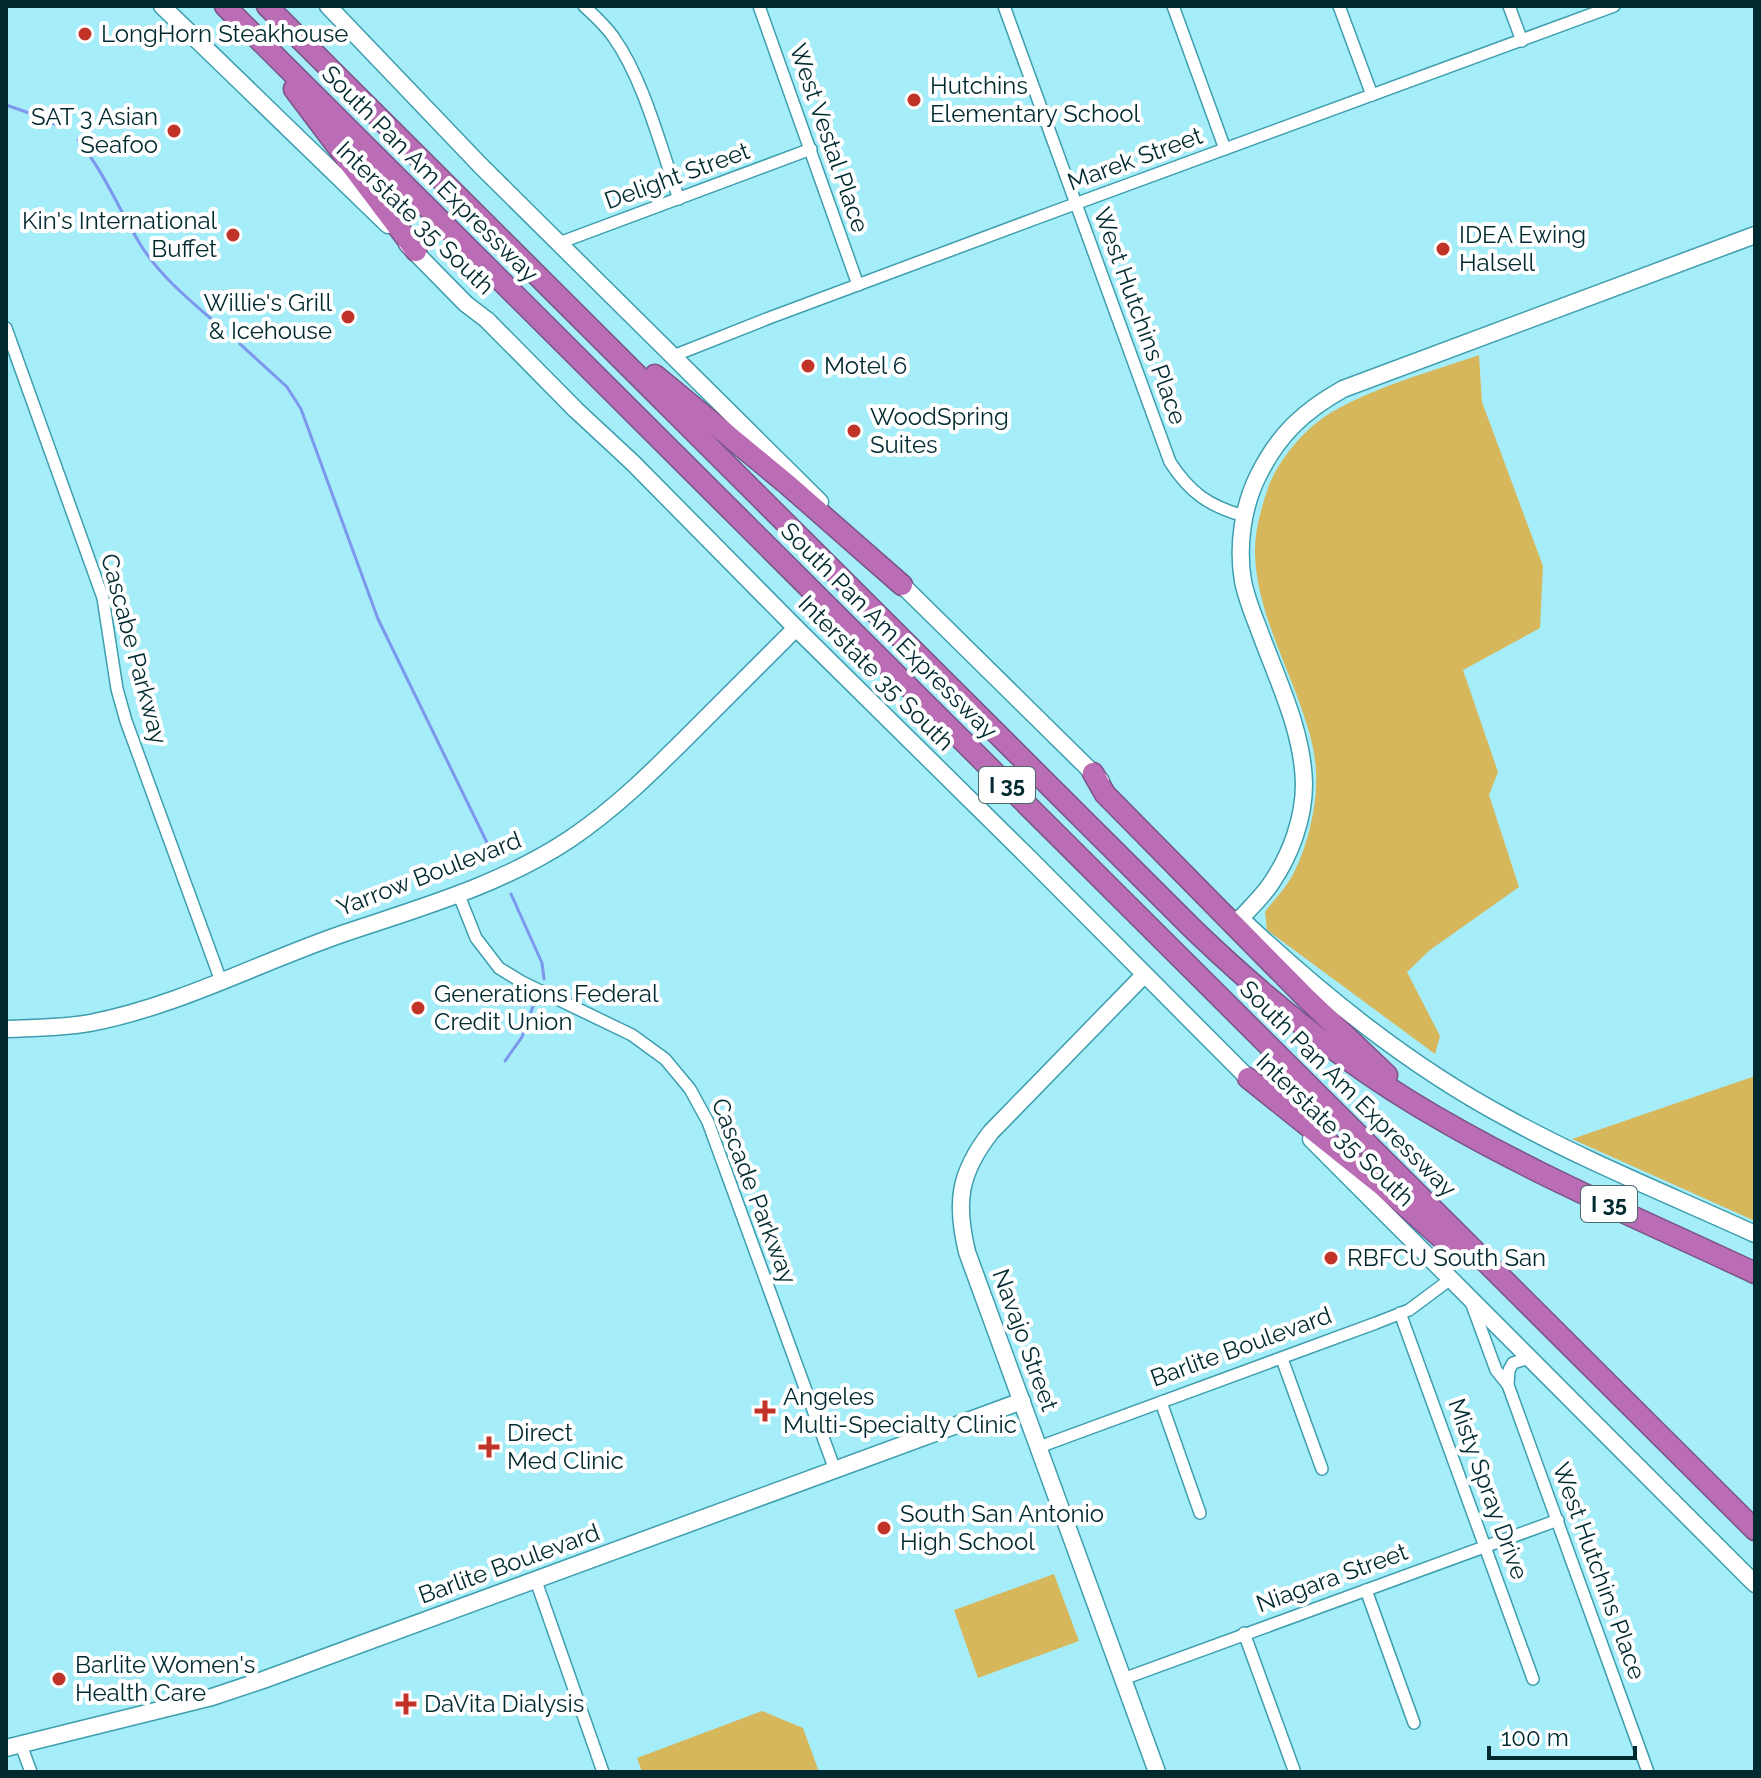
<svg xmlns="http://www.w3.org/2000/svg" width="1761" height="1778" font-family="Raleway,sans-serif">
	<style>
		.green { fill: #d7b75c }
		.lines { fill: none; stroke-linecap: round; stroke-linejoin: round }
		.stream { stroke: #7c97ec; stroke-width: 3 }
		.street-casing { stroke: #3e9eae; stroke-width: 14 }
		.secondary-casing { stroke: #3e9eae; stroke-width: 19 }
		.highway-casing { stroke: #795586; stroke-width: 23 }
		.street { stroke: #fff; stroke-width: 11 }
		.secondary { stroke: #fff; stroke-width: 16 }
		.highway { stroke: #ba6cb5; stroke-width: 20 }
		.poi-dot { fill: #c03326; stroke: #fff; stroke-width: 3 }
		.labels { text-anchor: middle; stroke-width: 8; stroke-linejoin: round; paint-order: stroke }
		.shield { fill: #fff; stroke: #4c6a6e; stroke-width: 2 }
		.shield-label { font-size: 22px; font-weight: bold; fill: #002a30 }
		.poi-label { font-size: 24px; fill: #002a30; stroke: #fff; text-anchor: start }
		.street-label { font-size: 24px; fill: #002a30; stroke: #fff }
	</style>
	<rect width="100%" height="100%" fill="#a6edfa"/>
	<!-- green -->
	<g class="green">
		<path d="M 1479,355 L 1482,402 L 1543,566 L 1540,628 L 1463,670 L 1498,772 L 1489,795 L 1519,887 L 1430,950 L 1407,972 L 1440,1036 L 1435,1054 L 1267,930 L 1265,912 C 1273,901 1284,890 1291,878 C 1307,850 1318,804 1316,772 C 1315,745 1306,721 1297,696 C 1280,651 1257,604 1255,556 C 1254,532 1261,508 1269,485 C 1280,458 1306,427 1332,412 C 1377,386 1430,372 1479,355 Z"/>
		<path d="M 1755,1076 L 1755,1221 L 1572,1139 Z"/>
		<path d="M 1054,1574 L 1079,1641 L 978,1678 L 954,1610 Z"/>
		<path d="M 762,1711 L 803,1728 L 819,1772 L 642,1772 L 637,1758 Z"/>
	</g>
	<g class="lines">
		<!-- stream -->
		<g class="stream">
			<path d="M 6,105 L 38,116 L 60,127"/>
			<path d="M 78,140 C 105,173 120,212 142,247 C 163,280 197,306 226,332"/>
			<path d="M 240,344 L 287,387 L 301,409 L 378,619 L 495,859"/>
			<path d="M 511,894 L 542,963 L 544,979"/>
			<path d="M 505,1061 L 522,1037 L 535,1001"/>
		</g>
		<defs>
			<g id="street">
				<path d="M 584,6 C 595,16 606,26 614,38 C 644,80 661,149 679,199"/>
				<path d="M 759,6 L 858,285"/>
				<path d="M 1004,6 L 1170,462 C 1190,493 1209,506 1244,516"/>
				<path d="M 1173,6 L 1225,149"/>
				<path d="M 1339,6 L 1372,95"/>
				<path d="M 1509,6 L 1522,41"/>
				<path d="M 559,243 L 811,149"/>
				<path d="M 6,328 L 103,598 L 117,689 L 126,721 L 221,981"/>
				<path d="M 673,356 L 769,318 L 1045,215 L 1614,6"/>
				<path d="M 458,893 L 476,938 L 499,968 L 522,982 L 632,1035 L 665,1059 L 690,1089 L 708,1122 L 835,1470"/>
				<path d="M 1471,1302 L 1496,1370 L 1508,1385 L 1648,1772"/>
				<path d="M 1400,1313 L 1533,1679"/>
				<path d="M 1282,1359 L 1322,1469"/>
				<path d="M 1508,1385 L 1509,1370 L 1513,1363 L 1529,1358"/>
				<path d="M 1161,1402 L 1200,1513"/>
				<path d="M 1039,1447 L 1376,1323 L 1409,1310 L 1452,1278"/>
				<path d="M 536,1581 L 603,1772"/>
				<path d="M 1366,1590 L 1414,1723"/>
				<path d="M 1244,1633 L 1294,1770"/>
				<path d="M 1123,1679 L 1558,1520"/>
				<path d="M 21,1745 L 31,1772"/>
			</g>
			<g id="secondary">
				<path d="M 162,6 L 388,225"/>
				<path d="M 328,6 L 480,165 L 820,502"/>
				<path d="M 407,244 L 466,304 L 487,320 L 576,410 L 633,463 L 796,628 L 1027,856 L 1257,1087"/>
				<path d="M 895,578 L 1101,781"/>
				<path d="M 1240,918 C 1321,994 1408,1065 1507,1118 C 1587,1162 1672,1196 1755,1234"/>
				<path d="M 1240,919 C 1251,907 1264,895 1272,882 C 1291,854 1304,818 1304,784 C 1303,730 1276,677 1258,627 C 1252,612 1246,596 1243,581 C 1237,546 1243,505 1259,474 C 1279,434 1304,411 1343,389 L 1755,235"/>
				<path d="M 1144,975 L 991,1132 C 959,1173 955,1202 967,1252 L 1157,1772"/>
				<path d="M 6,1029 C 34,1028 63,1028 90,1023 C 178,1006 258,963 342,934 C 419,908 501,885 570,839 C 616,808 654,770 693,731 C 727,697 761,663 796,628"/>
				<path d="M 1311,1139 L 1755,1584"/>
				<path d="M 6,1748 L 212,1697 L 263,1680 L 1022,1401"/>
			</g>
			<g id="highway">
				<path d="M 225,6 L 1755,1530"/>
				<path d="M 267,6 L 1195,931 C 1261,994 1330,1052 1408,1100 C 1518,1168 1638,1218 1755,1273"/>
				<path d="M 294,89 L 416,251"/>
				<path d="M 655,375 L 788,485 L 902,585"/>
				<path d="M 1093,773 L 1105,794 L 1306,998 L 1387,1075"/>
				<path d="M 1248,1078 L 1384,1187 L 1457,1252"/>
			</g>
		</defs>
		<!-- street casing -->
		<use href="#street" class="street-casing"/>
		<!-- secondary casing -->
		<use href="#secondary" class="secondary-casing"/>
		<!-- highway casing -->
		<use href="#highway" class="highway-casing"/>
		<!-- street -->
		<use href="#street" class="street"/>
		<!-- secondary -->
		<use href="#secondary" class="secondary"/>
		<!-- highway -->
		<use href="#highway" class="highway"/>
	</g>
	<!-- markers -->
	<g class="poi-dot">
		<circle cx="85" cy="34" r="8"/>
		<circle cx="914" cy="100" r="8"/>
		<circle cx="174" cy="131" r="8"/>
		<circle cx="233" cy="235" r="8"/>
		<circle cx="1443" cy="249" r="8"/>
		<circle cx="348" cy="317" r="8"/>
		<circle cx="808" cy="366" r="8"/>
		<circle cx="854" cy="431" r="8"/>
		<circle cx="418" cy="1008" r="8"/>
		<circle cx="1331" cy="1258" r="8"/>
		<path d="M761 1399h8v8h8v8h-8v8h-8v-8h-8v-8h8z"/>
		<path d="M485 1435h8v8h8v8h-8v8h-8v-8h-8v-8h8z"/>
		<circle cx="884" cy="1528" r="8"/>
		<circle cx="59" cy="1679" r="8"/>
		<path d="M402 1692h8v8h8v8h-8v8h-8v-8h-8v-8h8z"/>
	</g>
	<g class="labels">
		<!-- shield labels -->
		<g class="shield">
			<rect x="979" y="767" width="56" height="36" rx="6"/>
			<rect x="1581" y="1186" width="56" height="36" rx="6"/>
		</g>
		<g class="shield-label">
			<text x="1007" y="793">I 35</text>
			<text x="1609" y="1212">I 35</text>
		</g>
		<!-- poi labels -->
		<g class="poi-label">
			<text x="101" y="42">LongHorn Steakhouse</text>
			<text x="930" y="94">Hutchins<tspan x="930" dy="28">Elementary School</tspan></text>
			<text x="158" y="125" text-anchor="end">SAT 3 Asian<tspan x="158" dy="28">Seafoo</tspan></text>
			<text x="217" y="229" text-anchor="end">Kin's International<tspan x="217" dy="28">Buffet</tspan></text>
			<text x="1459" y="243">IDEA Ewing<tspan x="1459" dy="28">Halsell</tspan></text>
			<text x="332" y="311" text-anchor="end">Willie's Grill<tspan x="332" dy="28">&amp; Icehouse</tspan></text>
			<text x="824" y="374">Motel 6</text>
			<text x="870" y="425">WoodSpring<tspan x="870" dy="28">Suites</tspan></text>
			<text x="434" y="1002">Generations Federal<tspan x="434" dy="28">Credit Union</tspan></text>
			<text x="1347" y="1266">RBFCU South San</text>
			<text x="783" y="1405">Angeles<tspan x="783" dy="28">Multi-Specialty Clinic</tspan></text>
			<text x="507" y="1441">Direct<tspan x="507" dy="28">Med Clinic</tspan></text>
			<text x="900" y="1522">South San Antonio<tspan x="900" dy="28">High School</tspan></text>
			<text x="75" y="1673">Barlite Women's<tspan x="75" dy="28">Health Care</tspan></text>
			<text x="424" y="1712">DaVita Dialysis</text>
		</g>
		<!-- street labels -->
		<g class="street-label">
			<text transform="translate(829 138) rotate(71)" y="8">West Vestal Place</text>
			<text transform="translate(1135 159) rotate(-20)" y="8">Marek Street</text>
			<text transform="translate(430 174) rotate(45)" y="8">South Pan Am Expressway</text>
			<text transform="translate(677 176) rotate(-20)" y="8">Delight Street</text>
			<text transform="translate(415 218) rotate(44)" y="8">Interstate 35 South</text>
			<text transform="translate(1140 316) rotate(70)" y="8">West Hutchins Place</text>
			<text transform="translate(889 631) rotate(45)" y="8">South Pan Am Expressway</text>
			<text transform="translate(134 649) rotate(75)" y="8">Cascabe Parkway</text>
			<text transform="translate(876 673) rotate(45)" y="8">Interstate 35 South</text>
			<text transform="translate(429 874) rotate(-21)" y="8">Yarrow Boulevard</text>
			<text transform="translate(1348 1089) rotate(45)" y="8">South Pan Am Expressway</text>
			<text transform="translate(1335 1130) rotate(44)" y="8">Interstate 35 South</text>
			<text transform="translate(754 1191) rotate(69)" y="8">Cascade Parkway</text>
			<text transform="translate(1025 1340) rotate(70)" y="8">Navajo Street</text>
			<text transform="translate(1241 1347) rotate(-20)" y="8">Barlite Boulevard</text>
			<text transform="translate(1488 1489) rotate(70)" y="8">Misty Spray Drive</text>
			<text transform="translate(509 1564) rotate(-20)" y="8">Barlite Boulevard</text>
			<text transform="translate(1599 1571) rotate(70)" y="8">West Hutchins Place</text>
			<text transform="translate(1332 1578) rotate(-20)" y="8">Niagara Street</text>
		</g>
	</g>
	<!-- border -->
	<rect width="1761" height="1778" fill="none" stroke="#002a30" stroke-width="16"/>
	<!-- scale -->
	<path d="M1489 1746v12h146v-12" fill="none" stroke="#002a30" stroke-width="4"/>
	<text x="1501" y="1746" font-size="24" fill="#002a30" stroke="#ffffff" stroke-width="6" paint-order="stroke">100 m</text>
</svg>
